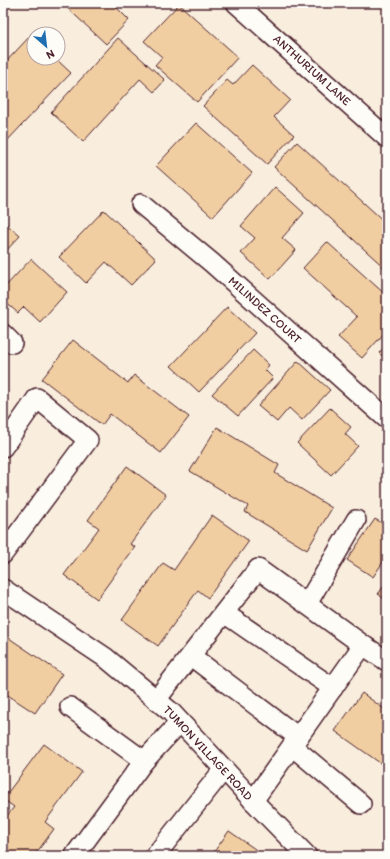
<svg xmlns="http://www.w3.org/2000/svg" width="390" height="859" font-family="Itim,sans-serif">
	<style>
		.building { fill: #f1cea2; stroke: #4a1f2b }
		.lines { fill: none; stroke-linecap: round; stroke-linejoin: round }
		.minor-casing { stroke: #4a1f2b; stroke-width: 22 }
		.minor { stroke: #fdfcf7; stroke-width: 19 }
		.labels { text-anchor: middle; stroke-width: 3; stroke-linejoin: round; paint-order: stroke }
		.street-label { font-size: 12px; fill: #4a1f2b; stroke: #fdfcf7 }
	</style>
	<rect width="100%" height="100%" fill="#f9eede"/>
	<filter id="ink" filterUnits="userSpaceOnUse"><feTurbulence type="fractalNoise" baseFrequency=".025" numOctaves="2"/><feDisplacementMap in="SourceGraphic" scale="8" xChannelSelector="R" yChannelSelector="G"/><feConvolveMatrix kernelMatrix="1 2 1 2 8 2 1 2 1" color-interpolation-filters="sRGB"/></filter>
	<g filter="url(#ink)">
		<!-- building -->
		<g class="building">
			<path d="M 62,3 L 112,3 L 129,20 L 106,44 Z"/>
			<path d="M 179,4 L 238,57 L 197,102 L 155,65 L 162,57 L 144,41 Z"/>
			<path d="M 31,35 L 34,38 L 34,58 L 55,58 L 71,73 L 6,142 L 3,139 L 3,65 Z"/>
			<path d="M 118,38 L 165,80 L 154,92 L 140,79 L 83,142 L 51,112 Z"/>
			<path d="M 252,65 L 290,100 L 274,117 L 294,135 L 267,164 L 203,106 L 227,80 L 233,85 Z"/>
			<path d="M 196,123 L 252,173 L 213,217 L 156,166 Z"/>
			<path d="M 297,142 L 387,224 L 387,270 L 274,167 Z"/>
			<path d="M 275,187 L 304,213 L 282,238 L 296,250 L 270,279 L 241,253 L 255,238 L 241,226 Z"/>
			<path d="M 104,210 L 156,259 L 131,285 L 106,262 L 86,283 L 59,257 Z"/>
			<path d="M 3,221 L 20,236 L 3,254 Z"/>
			<path d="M 327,242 L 387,296 L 387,330 L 362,358 L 338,337 L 357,317 L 303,268 Z"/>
			<path d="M 31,259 L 67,292 L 40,322 L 24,307 L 18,313 L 3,300 L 3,289 Z"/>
			<path d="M 227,307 L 255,333 L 199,392 L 171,366 Z"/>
			<path d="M 73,340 L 128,383 L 134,375 L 189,417 L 161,453 L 110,414 L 102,425 L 42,379 Z"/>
			<path d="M 387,344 L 387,360 L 379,353 Z"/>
			<path d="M 253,350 L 269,365 L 265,370 L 273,378 L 238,416 L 212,394 Z"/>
			<path d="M 298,361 L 330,390 L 302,420 L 289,408 L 277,422 L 258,406 Z"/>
			<path d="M 330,408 L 351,427 L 345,434 L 358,446 L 331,475 L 297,443 Z"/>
			<path d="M 217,427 L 279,465 L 275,473 L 332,508 L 307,550 L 245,512 L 248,506 L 190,471 Z"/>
			<path d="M 127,466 L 166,495 L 130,544 L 135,547 L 97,599 L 64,575 L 99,528 L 88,520 Z"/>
			<path d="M 212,515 L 249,541 L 208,598 L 198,590 L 158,646 L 122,620 L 163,563 L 174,570 Z"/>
			<path d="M 375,519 L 387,526 L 387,556 L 373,577 L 347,560 Z"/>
			<path d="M 387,582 L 387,601 L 378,594 Z"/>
			<path d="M 3,634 L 62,674 L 35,713 L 3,692 Z"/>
			<path d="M 362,693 L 387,711 L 387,768 L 335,731 Z"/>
			<path d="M 44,744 L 82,772 L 45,822 L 54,829 L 34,856 L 3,856 L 3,821 L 14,807 L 3,799 Z"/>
			<path d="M 229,831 L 265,856 L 211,856 Z"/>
		</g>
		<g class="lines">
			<defs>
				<g id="minor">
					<path d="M 236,3 L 387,138"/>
					<path d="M 141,204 L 212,263 L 387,419"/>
					<path d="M 3,334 L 12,343"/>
					<path d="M 3,447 L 37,398 L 88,440 L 3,554"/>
					<path d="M 3,589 L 106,658 L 171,712 L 260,808 L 307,856"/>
					<path d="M 307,604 L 356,520"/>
					<path d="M 224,613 L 333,688"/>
					<path d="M 363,645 L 387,661"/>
					<path d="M 191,656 L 298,737"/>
					<path d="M 156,700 L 258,569 L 363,645 L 253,801"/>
					<path d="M 70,707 L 144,761 L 180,722"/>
					<path d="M 292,746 L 361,804"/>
					<path d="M 76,856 L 75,855 L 144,761"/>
					<path d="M 155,856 L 224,769"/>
				</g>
			</defs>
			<!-- minor casing -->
			<use href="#minor" class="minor-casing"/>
			<!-- minor -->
			<use href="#minor" class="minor"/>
		</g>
	</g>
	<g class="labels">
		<!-- street labels -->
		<g class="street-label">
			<text transform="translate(312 70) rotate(42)" y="4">ANTHURIUM LANE</text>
			<text transform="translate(265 310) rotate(42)" y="4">MILINDEZ COURT</text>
			<text transform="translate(208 753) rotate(47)" y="4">TUMON VILLAGE ROAD</text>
		</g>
	</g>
	<!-- margin -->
	<rect width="390" height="859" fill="none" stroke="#fdfcf7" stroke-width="16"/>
	<rect x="8" y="8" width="374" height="843" fill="none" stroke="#4a1f2b" stroke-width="1.5" filter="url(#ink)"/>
	<!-- north arrow -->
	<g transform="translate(46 46) rotate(152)"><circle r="19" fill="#fdfcf7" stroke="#b5a4a5"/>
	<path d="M0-3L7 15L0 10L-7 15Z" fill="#1f6fb2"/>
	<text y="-6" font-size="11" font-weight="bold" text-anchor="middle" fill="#4a1f2b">N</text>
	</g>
</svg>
